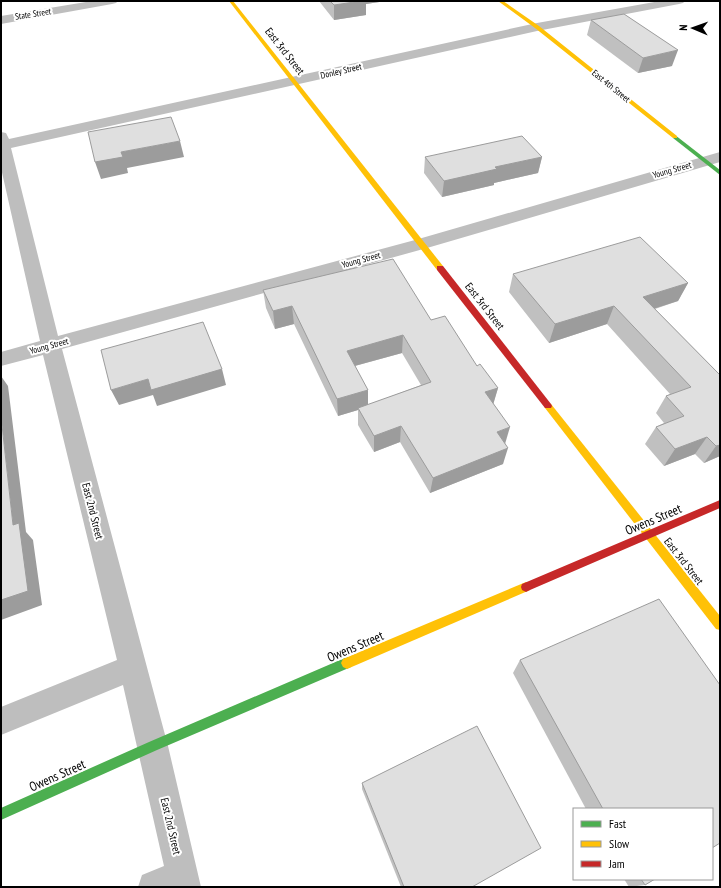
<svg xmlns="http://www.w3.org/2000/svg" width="721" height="888" font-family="'PT Sans Narrow',sans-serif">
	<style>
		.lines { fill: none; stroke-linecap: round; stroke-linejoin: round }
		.street { fill: #bebebe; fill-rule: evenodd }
		.fast { fill: #4caf50; fill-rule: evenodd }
		.slow { fill: #ffc107; fill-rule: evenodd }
		.jam { fill: #c62828; fill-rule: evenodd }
		.wall { fill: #c0c0c0; fill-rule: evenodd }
		.shaded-wall { fill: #9c9c9c }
		.building { fill: #dfdfdf; stroke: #9c9c9c }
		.labels { text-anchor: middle; stroke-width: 4; stroke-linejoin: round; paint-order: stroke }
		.far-street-label { font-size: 9px; fill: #000; stroke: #fff }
		.street-label { font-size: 11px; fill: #000; stroke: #fff }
		.near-street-label { font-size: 13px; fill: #000; stroke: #fff }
	</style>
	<rect width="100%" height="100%" fill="#fff"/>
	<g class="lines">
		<!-- street -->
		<g class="street">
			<path d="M 92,1 L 118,1 L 116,3 L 112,4 L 1,24 L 1,16 Z"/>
			<path d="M 660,1 L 685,1 L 683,3 L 679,4 L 537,31 L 11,148 L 58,336 L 415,240 L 720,152 L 720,162 L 427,248 L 62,349 L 168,746 L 201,887 L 138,887 L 142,875 L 164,866 L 123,685 L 1,735 L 1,707 L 117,660 L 43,355 L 1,366 L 1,352 L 40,341 L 1,168 L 1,132 L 6,133 L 9,139 L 537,23 Z"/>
		</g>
		<!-- fast -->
		<g class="fast">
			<path d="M 675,135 L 720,170 L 720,175 L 673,138 L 673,136 Z"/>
			<path d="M 347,657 L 351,659 L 353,663 L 351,667 L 157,750 L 1,820 L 1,808 L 149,742 Z"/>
		</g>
		<!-- slow -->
		<g class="slow">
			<path d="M 229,1 L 233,1 L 443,266 L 443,270 L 437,270 Z"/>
			<path d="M 498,1 L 503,1 L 539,26 L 677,136 L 677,138 L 673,138 L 535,28 Z"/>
			<path d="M 548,403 L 551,404 L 720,616 L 720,630 L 716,629 L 545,408 L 544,406 L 545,404 Z"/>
			<path d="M 526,582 L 530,584 L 531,587 L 530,590 L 347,669 L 343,667 L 341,663 L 343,659 Z"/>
		</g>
		<!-- jam -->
		<g class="jam">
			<path d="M 437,266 L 443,266 L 551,404 L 552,406 L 551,408 L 545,408 L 437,270 Z"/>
			<path d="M 720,500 L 720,508 L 530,590 L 526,592 L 522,590 L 521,587 L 522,584 Z"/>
		</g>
	</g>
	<!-- wall -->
	<g class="wall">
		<path d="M 319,1 L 386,1 L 366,4 L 366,15 L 334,20 Z"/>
		<path d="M 591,20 L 672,66 L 638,73 L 587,35 Z"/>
		<path d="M 425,157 L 542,157 L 538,173 L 494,183 L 494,185 L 442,197 L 424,173 Z"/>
		<path d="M 513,274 L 688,283 L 678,301 L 655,309 L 720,375 L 720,456 L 704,463 L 695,454 L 664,466 L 645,444 L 656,427 L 664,423 L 656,413 L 666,396 L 670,394 L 607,324 L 549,343 L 509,292 Z"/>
		<path d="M 263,290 L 431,320 L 477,366 L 498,388 L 493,404 L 505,444 L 503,464 L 430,493 L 400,442 L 374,452 L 358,425 L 358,410 L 338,416 L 294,324 L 275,329 L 266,308 ZM 402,353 L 421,385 L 368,405 L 355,366 Z"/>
		<path d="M 520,660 L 712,809 L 586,809 L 513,673 Z"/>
		<path d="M 362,783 L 472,887 L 401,887 L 362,789 Z"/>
		<path d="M 624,879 L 655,879 L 645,885 L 629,887 Z"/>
	</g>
	<!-- shaded-wall -->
	<g class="shaded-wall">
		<path d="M 359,1 L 386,1 L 366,4 L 366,15 L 334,20 L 334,5 Z"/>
		<path d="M 678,50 L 672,66 L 638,73 L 643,58 Z"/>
		<path d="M 180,141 L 184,157 L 127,168 L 128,173 L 101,179 L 95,162 L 121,152 Z"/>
		<path d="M 542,157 L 538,173 L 494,183 L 494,185 L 442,197 L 444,181 L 495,167 Z"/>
		<path d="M 688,283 L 678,301 L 634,315 L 643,297 Z"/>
		<path d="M 292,306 L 294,324 L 275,329 L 273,311 Z"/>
		<path d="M 614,306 L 607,324 L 549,343 L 555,324 Z"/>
		<path d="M 403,335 L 402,353 L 347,368 L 347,351 Z"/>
		<path d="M 222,369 L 226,385 L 157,406 L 153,395 L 119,405 L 111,390 L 148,379 Z"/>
		<path d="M 1,376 L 8,386 L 26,532 L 33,540 L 42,605 L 1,620 L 1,600 L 13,525 L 1,416 Z"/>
		<path d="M 498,388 L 493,405 L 485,392 Z"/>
		<path d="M 368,390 L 368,407 L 358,408 L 358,410 L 338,416 L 337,399 Z"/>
		<path d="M 401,426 L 400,442 L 374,452 L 374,436 Z"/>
		<path d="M 510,427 L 505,444 L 492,449 L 497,432 Z"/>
		<path d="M 707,437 L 695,454 L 664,466 L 675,449 Z"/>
		<path d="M 720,445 L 720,456 L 704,463 L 716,446 Z"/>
		<path d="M 508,448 L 503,464 L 430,493 L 433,478 Z"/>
	</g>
	<!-- building -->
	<g class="building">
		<path d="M 330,1 L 361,1 L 334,5 Z"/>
		<path d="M 624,14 L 678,50 L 643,58 L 591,20 Z"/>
		<path d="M 171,117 L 180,141 L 121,152 L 123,157 L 95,162 L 88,132 Z"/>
		<path d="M 522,136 L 542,157 L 495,167 L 497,169 L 444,181 L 425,157 Z"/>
		<path d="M 640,237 L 688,283 L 643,297 L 720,375 L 720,445 L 716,446 L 707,437 L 675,449 L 656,427 L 684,416 L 666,396 L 691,387 L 614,306 L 555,324 L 513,274 Z"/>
		<path d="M 393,259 L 431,320 L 445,316 L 477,366 L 480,364 L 498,388 L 485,392 L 510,427 L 497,432 L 508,448 L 433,478 L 401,426 L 374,436 L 358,408 L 431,382 L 403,335 L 347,351 L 368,390 L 337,399 L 292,306 L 273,311 L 263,290 Z"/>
		<path d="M 203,322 L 222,369 L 151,390 L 148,379 L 111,390 L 101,350 Z"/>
		<path d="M 1,416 L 13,525 L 19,523 L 28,591 L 1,600 Z"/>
		<path d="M 659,599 L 720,685 L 720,843 L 712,848 L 712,809 L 603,809 L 520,660 Z"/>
		<path d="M 477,726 L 541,848 L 472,887 L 404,887 L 362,783 Z"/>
		<path d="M 641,879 L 655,879 L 645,885 Z"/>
	</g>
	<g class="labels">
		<!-- far-street labels -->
		<g class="far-street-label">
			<text transform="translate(33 14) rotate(-9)" y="3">State Street</text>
			<text transform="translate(341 71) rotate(-13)" y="3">Donley Street</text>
			<text transform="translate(611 86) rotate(39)" y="3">East 4th Street</text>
			<text transform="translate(672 170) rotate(-16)" y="3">Young Street</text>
			<text transform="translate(361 260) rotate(-15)" y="3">Young Street</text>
			<text transform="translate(49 346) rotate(-15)" y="3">Young Street</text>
		</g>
		<!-- street labels -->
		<g class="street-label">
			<text transform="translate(285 51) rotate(52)" y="4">East 3rd Street</text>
			<text transform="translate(485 306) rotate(52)" y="4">East 3rd Street</text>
			<text transform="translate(93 511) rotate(76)" y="4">East 2nd Street</text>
			<text transform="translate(684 561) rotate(52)" y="4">East 3rd Street</text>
			<text transform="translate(171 826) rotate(77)" y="4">East 2nd Street</text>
		</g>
		<!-- near-street labels -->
		<g class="near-street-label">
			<text transform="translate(653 519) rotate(-23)" y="5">Owens Street</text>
			<text transform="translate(355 646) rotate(-23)" y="5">Owens Street</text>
			<text transform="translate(57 775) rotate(-24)" y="5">Owens Street</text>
		</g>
	</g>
	<!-- border -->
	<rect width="721" height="888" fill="none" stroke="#000000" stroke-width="4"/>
	<!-- legend -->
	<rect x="573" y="808" width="140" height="72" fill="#ffffff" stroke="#999999"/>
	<rect x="581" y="821" width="20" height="6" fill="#4caf50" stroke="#999999"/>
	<text x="609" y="828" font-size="12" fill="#000000">Fast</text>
	<rect x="581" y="841" width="20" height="6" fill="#ffc107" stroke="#999999"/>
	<text x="609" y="848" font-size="12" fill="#000000">Slow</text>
	<rect x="581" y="861" width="20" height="6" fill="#c62828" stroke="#999999"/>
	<text x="609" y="868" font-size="12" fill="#000000">Jam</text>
	<!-- north arrow -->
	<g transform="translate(693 28) rotate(272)" stroke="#ffffff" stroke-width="3" paint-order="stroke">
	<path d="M0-3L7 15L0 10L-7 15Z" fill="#000000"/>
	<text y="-6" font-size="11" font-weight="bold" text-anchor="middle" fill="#000000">N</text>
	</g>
</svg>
